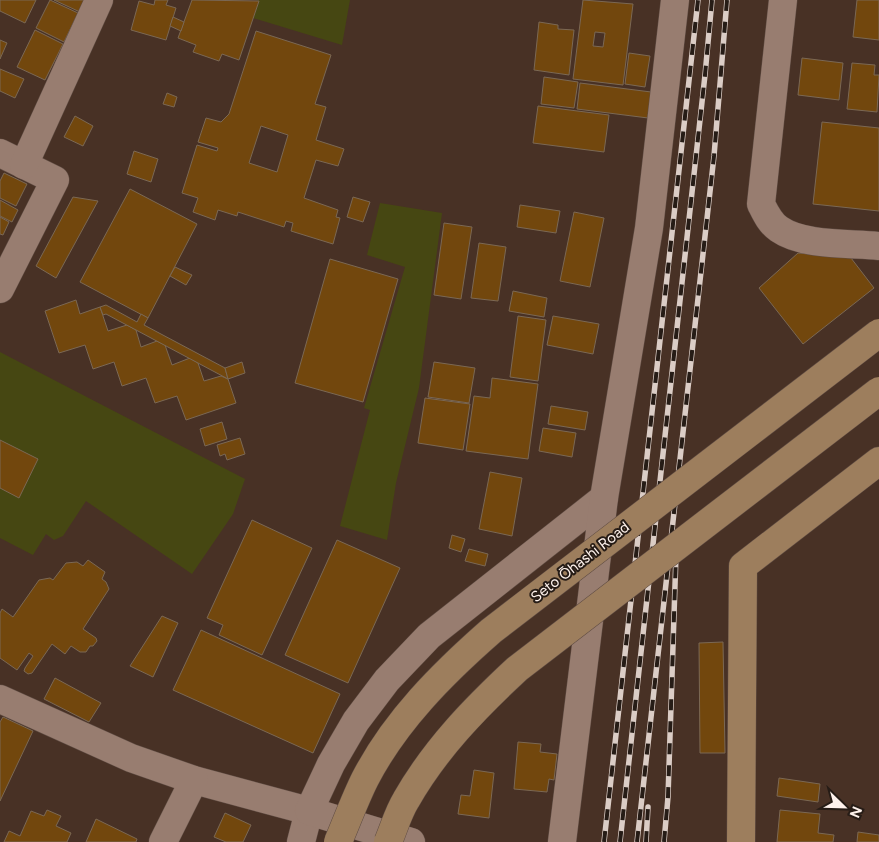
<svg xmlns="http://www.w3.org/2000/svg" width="879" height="842" font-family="Figtree,sans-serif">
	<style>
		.green { fill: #464712 }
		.building { fill: #72470d; stroke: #7b6854; fill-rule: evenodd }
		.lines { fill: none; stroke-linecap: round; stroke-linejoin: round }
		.street-casing { stroke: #5f4c43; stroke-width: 29 }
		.secondary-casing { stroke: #5f4c43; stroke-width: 29 }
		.street { stroke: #987d70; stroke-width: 28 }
		.secondary { stroke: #9d7e5d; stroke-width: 28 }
		.rail-casing { stroke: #dbcdc6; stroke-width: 5.5 }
		.rail { stroke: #261c16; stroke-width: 4; stroke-dasharray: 11; stroke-linecap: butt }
		.secondary-bridge-casing { stroke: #5f4c43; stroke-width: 29; stroke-linecap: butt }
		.secondary-bridge { stroke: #9d7e5d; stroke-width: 28 }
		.labels { text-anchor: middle; stroke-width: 4; stroke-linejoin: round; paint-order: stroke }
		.street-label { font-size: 15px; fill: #fef2ec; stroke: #261c16 }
	</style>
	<rect width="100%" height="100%" fill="#483125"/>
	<!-- green -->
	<g class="green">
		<path d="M 256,0 L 350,0 L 342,45 L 253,18 L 259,1 Z"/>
		<path d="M 380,203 L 442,213 L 419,388 L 396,483 L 387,540 L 340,526 L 370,410 L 364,408 L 405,267 L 367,255 Z"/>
		<path d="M 0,352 L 245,479 L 233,514 L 192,574 L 86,501 L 63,536 L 54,540 L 46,534 L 33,555 L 0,538 Z"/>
	</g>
	<!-- building -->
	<g class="building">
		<path d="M 0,0 L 36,0 L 25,23 L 0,11 Z"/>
		<path d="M 50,0 L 78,13 L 64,42 L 36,28 Z"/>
		<path d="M 54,0 L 85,0 L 80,12 Z"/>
		<path d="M 155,0 L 168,0 L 166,5 L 176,8 L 166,40 L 131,30 L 139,1 L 154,5 Z"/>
		<path d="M 192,0 L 259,1 L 239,60 L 222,54 L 219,61 L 193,52 L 196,45 L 178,38 Z"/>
		<path d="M 583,0 L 633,4 L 623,85 L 573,79 ZM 595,32 L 605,33 L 603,47 L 593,46 Z"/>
		<path d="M 857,0 L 879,0 L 879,40 L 853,37 Z"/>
		<path d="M 173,17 L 184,22 L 181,31 L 170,26 Z"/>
		<path d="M 539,22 L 558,25 L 558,29 L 574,30 L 569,75 L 534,70 Z"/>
		<path d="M 35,30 L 63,44 L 45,80 L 17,67 Z"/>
		<path d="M 256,31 L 331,55 L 315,104 L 326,107 L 316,140 L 344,149 L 338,166 L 316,160 L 304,198 L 338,210 L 336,217 L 340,218 L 333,244 L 291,231 L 293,223 L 286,221 L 284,227 L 238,212 L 237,216 L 218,210 L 215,220 L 193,212 L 198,198 L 182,193 L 197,145 L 217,151 L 218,148 L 198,142 L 206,118 L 221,122 L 229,114 ZM 261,126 L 288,135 L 277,172 L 249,163 Z"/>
		<path d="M 0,40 L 7,43 L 0,59 Z"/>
		<path d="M 629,53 L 650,56 L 645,87 L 625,84 Z"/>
		<path d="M 802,58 L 843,63 L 839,100 L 798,95 Z"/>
		<path d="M 852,63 L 875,65 L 874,75 L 879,75 L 877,112 L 847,109 Z"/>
		<path d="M 0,69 L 24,79 L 15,98 L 0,91 Z"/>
		<path d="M 544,77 L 578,82 L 574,108 L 541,104 Z"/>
		<path d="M 580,83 L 659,93 L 656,119 L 577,109 Z"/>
		<path d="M 167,93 L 177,97 L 174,107 L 163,104 Z"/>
		<path d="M 538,106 L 609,115 L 604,152 L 533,143 Z"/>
		<path d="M 75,116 L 93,126 L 83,146 L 64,137 Z"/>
		<path d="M 822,122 L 879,128 L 879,211 L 813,204 Z"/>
		<path d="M 134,151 L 158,159 L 151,182 L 127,174 Z"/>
		<path d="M 4,173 L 27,184 L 16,206 L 0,198 L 0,181 Z"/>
		<path d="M 130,189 L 197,224 L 148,318 L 80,282 Z"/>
		<path d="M 73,197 L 98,201 L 56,278 L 36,266 Z"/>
		<path d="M 353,197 L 370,202 L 363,222 L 347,217 Z"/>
		<path d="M 0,200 L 18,210 L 12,222 L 0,216 Z"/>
		<path d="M 520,205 L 560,211 L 556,233 L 517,227 Z"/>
		<path d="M 574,212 L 604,218 L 590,287 L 560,281 Z"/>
		<path d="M 0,217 L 9,222 L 3,235 L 0,234 Z"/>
		<path d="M 444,223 L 472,227 L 461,299 L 434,295 Z"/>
		<path d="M 479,243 L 506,247 L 498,301 L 471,298 Z"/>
		<path d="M 798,253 L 851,258 L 874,288 L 803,344 L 759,288 Z"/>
		<path d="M 330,259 L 398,279 L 363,402 L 295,383 Z"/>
		<path d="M 175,267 L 192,275 L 186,285 L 170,276 Z"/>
		<path d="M 513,291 L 547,298 L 544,317 L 509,311 Z"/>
		<path d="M 76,300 L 80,314 L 100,307 L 108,331 L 127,325 L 136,330 L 141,347 L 157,341 L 165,345 L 172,365 L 190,358 L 198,363 L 204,381 L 221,376 L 228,379 L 236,403 L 186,420 L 177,396 L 155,403 L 146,378 L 122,386 L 114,362 L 93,369 L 85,345 L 59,353 L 45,311 Z"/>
		<path d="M 106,305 L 137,322 L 141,314 L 148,318 L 144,325 L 225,368 L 228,379 L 106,314 L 103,315 L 100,307 Z"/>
		<path d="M 518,316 L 546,320 L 538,381 L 510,377 Z"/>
		<path d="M 553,316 L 599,324 L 593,354 L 547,345 Z"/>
		<path d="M 242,362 L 245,373 L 228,379 L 225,368 Z"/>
		<path d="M 434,362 L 475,368 L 469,403 L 428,397 Z"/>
		<path d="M 492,378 L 538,384 L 528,459 L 466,451 L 474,396 L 490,398 Z"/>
		<path d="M 425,398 L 470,404 L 463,450 L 418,443 Z"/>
		<path d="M 551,406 L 588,412 L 585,430 L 548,424 Z"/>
		<path d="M 222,422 L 227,439 L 205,446 L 200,429 Z"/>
		<path d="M 543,428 L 576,433 L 572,457 L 539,451 Z"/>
		<path d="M 240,438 L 245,454 L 227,460 L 225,454 L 220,456 L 217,445 Z"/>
		<path d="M 0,440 L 38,459 L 19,498 L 0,488 Z"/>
		<path d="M 490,472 L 522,478 L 512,536 L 479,529 Z"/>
		<path d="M 252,520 L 312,548 L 262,655 L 219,635 L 223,625 L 207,618 Z"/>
		<path d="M 452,535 L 465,539 L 461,552 L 449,548 Z"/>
		<path d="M 337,540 L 400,568 L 348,683 L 285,655 Z"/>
		<path d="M 469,549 L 488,554 L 485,566 L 465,561 Z"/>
		<path d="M 88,560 L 105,572 L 102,579 L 106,582 L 109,589 L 83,629 L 96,638 L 97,641 L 93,646 L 90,646 L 86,652 L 80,652 L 71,646 L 65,654 L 52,644 L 32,673 L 28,674 L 24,671 L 25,668 L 33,656 L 29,653 L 17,670 L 0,658 L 0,613 L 2,609 L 13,617 L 39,580 L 50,578 L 53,580 L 66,563 L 77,562 L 83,566 Z"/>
		<path d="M 162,616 L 178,623 L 153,677 L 130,666 Z"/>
		<path d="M 201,630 L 340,694 L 313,753 L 173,690 Z"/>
		<path d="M 723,642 L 725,753 L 700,753 L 699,643 Z"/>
		<path d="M 55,678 L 101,703 L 89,722 L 44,699 Z"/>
		<path d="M 3,717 L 33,731 L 0,801 L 0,722 Z"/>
		<path d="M 518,742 L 541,744 L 540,752 L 557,754 L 554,780 L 549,779 L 547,792 L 514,789 Z"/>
		<path d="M 474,770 L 494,773 L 489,818 L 458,814 L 461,795 L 470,796 Z"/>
		<path d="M 779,778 L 820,784 L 818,802 L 777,796 Z"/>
		<path d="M 47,810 L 61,816 L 56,826 L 71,833 L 67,842 L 4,842 L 9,831 L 20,836 L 31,811 L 44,816 Z"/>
		<path d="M 780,810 L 820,814 L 818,833 L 834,835 L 833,842 L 777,842 Z"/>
		<path d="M 225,813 L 251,825 L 243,842 L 226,842 L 214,837 Z"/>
		<path d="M 96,819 L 137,839 L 136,842 L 86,842 Z"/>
		<path d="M 858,832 L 879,835 L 879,842 L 857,842 Z"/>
	</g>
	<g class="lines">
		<defs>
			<g id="street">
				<path d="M 783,0 L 761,204 C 766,214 770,223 779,229 C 803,246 850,243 879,246"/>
				<path d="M 0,153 L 55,180 L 0,289"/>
				<path d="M 24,165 L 99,0"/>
				<path d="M 0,699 L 131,758 L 194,780 L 309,811 L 301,842"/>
				<path d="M 163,842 L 194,780"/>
				<path d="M 411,842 L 309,811 L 331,764 L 356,721 L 387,680 L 429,636 L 604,498"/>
				<path d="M 562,842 L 604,498 L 649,228 L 675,0"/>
			</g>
			<path id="secondary" d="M 741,842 L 743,566 L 879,461"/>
		</defs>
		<!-- street casing -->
		<use href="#street" class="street-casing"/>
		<!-- secondary casing -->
		<use href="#secondary" class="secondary-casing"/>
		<!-- street -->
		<use href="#street" class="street"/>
		<!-- secondary -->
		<use href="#secondary" class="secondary"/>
		<defs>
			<g id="rail">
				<path d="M 604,842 L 698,0"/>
				<path d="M 620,842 L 705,75 L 712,0"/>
				<path d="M 637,842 L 714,156 L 727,0"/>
				<path d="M 646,842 L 648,807"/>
				<path d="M 664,842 L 668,797 L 676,555"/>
			</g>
		</defs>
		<!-- rail casing -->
		<use href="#rail" class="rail-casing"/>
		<!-- rail -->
		<use href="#rail" class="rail"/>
		<defs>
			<g id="secondary-bridge">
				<path d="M 338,842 C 347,821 355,799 365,779 C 395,721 442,674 491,631 L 879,333"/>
				<path d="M 388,842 C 394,828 398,813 406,800 C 435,749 475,708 517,669 L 879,391"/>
			</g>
		</defs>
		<!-- secondary-bridge casing -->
		<use href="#secondary-bridge" class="secondary-bridge-casing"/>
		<!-- secondary-bridge -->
		<use href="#secondary-bridge" class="secondary-bridge"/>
	</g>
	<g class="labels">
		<!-- street labels -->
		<g class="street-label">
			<text transform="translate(580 562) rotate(-38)" y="5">Seto Ōhashi Road</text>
		</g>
	</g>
	<!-- north arrow -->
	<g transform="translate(844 807) rotate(113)" stroke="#261c16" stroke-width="4" paint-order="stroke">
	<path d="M0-4L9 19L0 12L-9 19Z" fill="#fef2ec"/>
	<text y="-8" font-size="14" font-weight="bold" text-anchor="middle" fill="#fef2ec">N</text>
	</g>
</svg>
